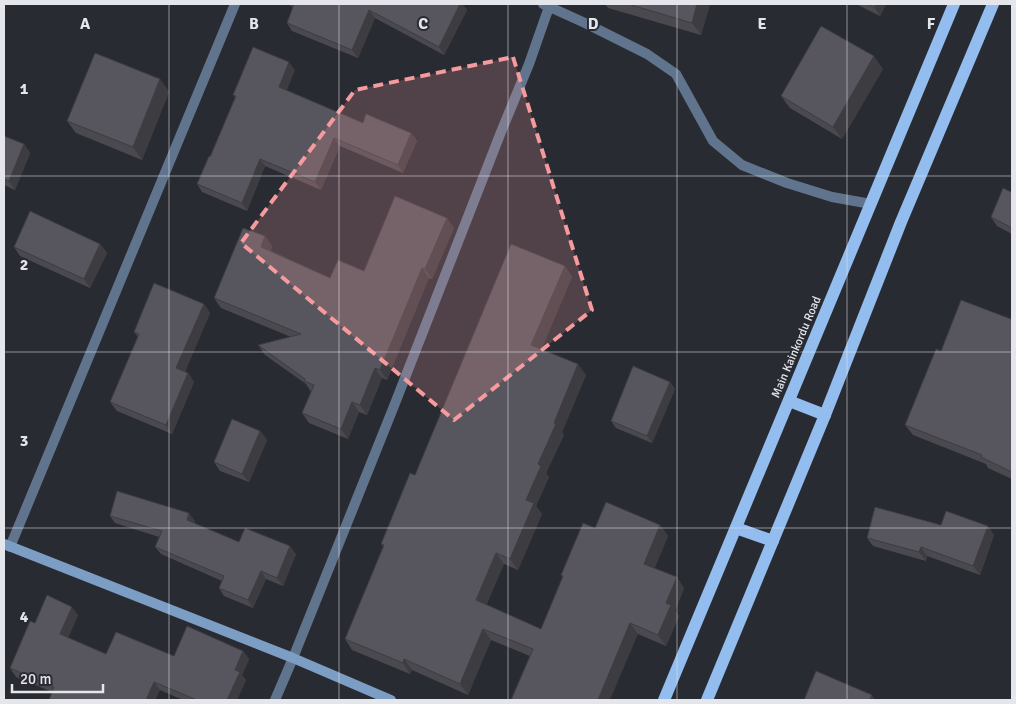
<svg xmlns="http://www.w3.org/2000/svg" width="1016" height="704" font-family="Signika,sans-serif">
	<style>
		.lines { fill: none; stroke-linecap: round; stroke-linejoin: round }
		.minor { stroke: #60758d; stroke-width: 10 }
		.secondary { stroke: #7d9ec4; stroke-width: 10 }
		.primary { stroke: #93bdef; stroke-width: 12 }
		.wall { fill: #4b4950 }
		.shaded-wall { fill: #3d3c41 }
		.building { fill: #57555d; stroke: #3d3c41 }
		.marked { fill: #f59b9e; fill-opacity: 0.2; stroke: #f59b9e; stroke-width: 4; stroke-dasharray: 10 6; stroke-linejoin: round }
		.grid { fill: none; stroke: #e5e6eb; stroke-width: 1; stroke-opacity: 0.55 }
		.labels { text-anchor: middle; stroke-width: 4; stroke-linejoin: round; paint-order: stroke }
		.street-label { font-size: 12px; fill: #e5e6eb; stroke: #292b32 }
		.grid-label { font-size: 16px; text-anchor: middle; font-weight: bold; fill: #e5e6eb; stroke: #292b32; stroke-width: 4; stroke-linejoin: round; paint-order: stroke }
	</style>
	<rect width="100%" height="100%" fill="#292b32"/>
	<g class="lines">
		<!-- minor -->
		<g class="minor">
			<path d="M 543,4 L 585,23 L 647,54 L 676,74 L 713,141 L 742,165 L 787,183 L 832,197 L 871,204"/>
			<path d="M 10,547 L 235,4"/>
			<path d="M 275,700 L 293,658 L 394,406 L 501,132 L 529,64 L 549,7"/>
		</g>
		<!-- secondary -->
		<path class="secondary" d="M 4,544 L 293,658 L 391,700"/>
		<!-- primary -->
		<g class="primary">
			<path d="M 789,401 L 825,415"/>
			<path d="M 736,528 L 773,541"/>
			<path d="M 664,700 L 954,4"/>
			<path d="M 707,700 L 825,415 L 901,222 L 993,4"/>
		</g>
	</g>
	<!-- wall -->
	<g class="wall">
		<path d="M 288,4 L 462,4 L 467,10 L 444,55 L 375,18 L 358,58 L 292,31 L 287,23 L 293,7 Z"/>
		<path d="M 605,4 L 710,4 L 701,35 L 608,8 Z"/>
		<path d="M 856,4 L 886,4 L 880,16 Z"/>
		<path d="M 883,69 L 842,139 L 790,108 L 781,96 Z"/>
		<path d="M 295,70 L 286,90 L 363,123 L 411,133 L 417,141 L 403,173 L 340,146 L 321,190 L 265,166 L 247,211 L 202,192 L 197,184 L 210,157 L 235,97 L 233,95 Z"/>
		<path d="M 160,79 L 169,92 L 142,160 L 76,133 L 67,121 Z"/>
		<path d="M 4,136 L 24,144 L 30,153 L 15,190 L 4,185 Z"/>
		<path d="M 1012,189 L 1012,234 L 997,226 L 991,217 L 1011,192 Z"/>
		<path d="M 447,218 L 454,228 L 432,279 L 429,278 L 387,380 L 382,378 L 367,415 L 359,412 L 348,439 L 309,423 L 302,413 L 311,392 L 306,384 L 265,355 L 258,345 L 291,337 L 221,308 L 214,298 L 265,236 L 272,246 L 271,251 L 330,278 L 364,271 Z"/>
		<path d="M 100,244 L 107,253 L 90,288 L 20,256 L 14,247 Z"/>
		<path d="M 565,266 L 572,277 L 541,349 L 586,375 L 562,432 L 564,435 L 546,473 L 549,477 L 536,506 L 542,514 L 518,570 L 504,564 L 486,604 L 541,629 L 563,578 L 561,575 L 595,528 L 660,525 L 668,536 L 654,568 L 684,588 L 675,611 L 679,616 L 666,646 L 638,634 L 530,656 L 491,640 L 468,695 L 412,670 L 410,674 L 352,650 L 345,639 L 383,547 L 381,544 L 415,475 Z"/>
		<path d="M 204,304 L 210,313 L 185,371 L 188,373 L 194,382 L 172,434 L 117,411 L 110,402 L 138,337 L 134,332 Z"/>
		<path d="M 1012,317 L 1012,479 L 988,468 L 986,464 L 913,435 L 905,425 L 1011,319 Z"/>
		<path d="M 670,382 L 675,389 L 652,443 L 616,428 L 611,421 Z"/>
		<path d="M 260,431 L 267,440 L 249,482 L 220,471 L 214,462 Z"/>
		<path d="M 110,516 L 195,521 L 194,523 L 239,542 L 296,554 L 283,586 L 266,579 L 253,608 L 224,596 L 219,588 L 222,581 L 161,554 L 155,547 L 159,537 L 115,523 Z"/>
		<path d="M 994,535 L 980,575 L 927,556 L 926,561 L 873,546 L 867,538 Z"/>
		<path d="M 78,615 L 68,638 L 106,654 L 174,656 L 243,651 L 249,659 L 242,675 L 246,680 L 237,700 L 183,700 L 160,690 L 155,700 L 49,700 L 52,692 L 16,677 L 10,668 L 35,623 Z"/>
	</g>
	<!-- shaded-wall -->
	<g class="shaded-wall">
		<path d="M 460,4 L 462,4 L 467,10 L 444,55 L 439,47 Z"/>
		<path d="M 697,4 L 710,4 L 701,35 L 692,23 Z"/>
		<path d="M 876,4 L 886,4 L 880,16 L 874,7 Z"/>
		<path d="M 369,10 L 375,18 L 358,58 L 352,50 Z"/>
		<path d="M 874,56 L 883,69 L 842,139 L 833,127 Z"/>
		<path d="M 289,62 L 295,70 L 285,95 L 279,87 Z"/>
		<path d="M 160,79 L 169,92 L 142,160 L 133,147 Z"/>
		<path d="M 411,133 L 417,141 L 403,173 L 398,165 Z"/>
		<path d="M 334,138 L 340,146 L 321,190 L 315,182 Z"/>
		<path d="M 24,144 L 30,153 L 15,190 L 9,181 Z"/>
		<path d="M 260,159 L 265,166 L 247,211 L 242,203 Z"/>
		<path d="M 447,218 L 454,228 L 432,279 L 425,269 Z"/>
		<path d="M 265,236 L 272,246 L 268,257 L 261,247 Z"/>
		<path d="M 100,244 L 107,253 L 90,288 L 84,279 Z"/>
		<path d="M 565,266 L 572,277 L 539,356 L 531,345 Z"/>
		<path d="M 422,268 L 429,278 L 387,380 L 380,370 Z"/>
		<path d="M 204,304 L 210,313 L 183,377 L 176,368 Z"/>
		<path d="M 578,364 L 586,375 L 562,432 L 564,435 L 546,473 L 549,477 L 536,506 L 542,514 L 518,570 L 510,559 L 526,500 L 538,464 L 554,423 Z"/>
		<path d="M 375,368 L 382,378 L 367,415 L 360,405 Z"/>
		<path d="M 188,373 L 194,382 L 172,434 L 166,425 Z"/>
		<path d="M 670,382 L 675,389 L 652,443 L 647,436 Z"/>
		<path d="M 352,402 L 359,412 L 348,439 L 341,429 Z"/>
		<path d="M 260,431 L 267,440 L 249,482 L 242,474 Z"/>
		<path d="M 189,513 L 195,521 L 192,528 L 187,520 Z"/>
		<path d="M 660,525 L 668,536 L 652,575 L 644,564 Z"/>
		<path d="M 988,526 L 994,535 L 980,575 L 973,566 Z"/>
		<path d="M 290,546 L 296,554 L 283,586 L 277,578 Z"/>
		<path d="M 921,547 L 927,556 L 926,561 L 919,552 Z"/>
		<path d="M 496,553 L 504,564 L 484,611 L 476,600 Z"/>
		<path d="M 261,571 L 266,579 L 253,608 L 248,600 Z"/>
		<path d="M 677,577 L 684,588 L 675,611 L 679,616 L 666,646 L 658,635 L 666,603 Z"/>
		<path d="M 72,607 L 78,615 L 66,642 L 60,634 Z"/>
		<path d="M 630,623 L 638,634 L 610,700 L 598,700 Z"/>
		<path d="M 483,629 L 491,640 L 468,695 L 460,684 Z"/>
		<path d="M 243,651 L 249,659 L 242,675 L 246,680 L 237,700 L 227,700 L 235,670 Z"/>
		<path d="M 404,659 L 412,670 L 410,674 L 403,663 Z"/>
		<path d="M 154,682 L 160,690 L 155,700 L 146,700 Z"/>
		<path d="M 872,695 L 875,700 L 870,700 Z"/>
	</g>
	<!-- building -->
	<g class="building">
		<path d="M 294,4 L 460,4 L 439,47 L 369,10 L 352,50 L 287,23 Z"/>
		<path d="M 628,4 L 697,4 L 692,23 Z"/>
		<path d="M 868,4 L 876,4 L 874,7 Z"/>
		<path d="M 821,26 L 874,56 L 833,127 L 781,96 Z"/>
		<path d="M 253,47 L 289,62 L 279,87 L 363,123 L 366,114 L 411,133 L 398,165 L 334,138 L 315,182 L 260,159 L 242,203 L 197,184 L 209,156 L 210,157 L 236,96 L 233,95 Z"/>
		<path d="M 95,53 L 160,79 L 133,147 L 67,121 Z"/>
		<path d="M 4,136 L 24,144 L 9,181 L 4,179 Z"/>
		<path d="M 1003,188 L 1011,192 L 1012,189 L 1012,228 L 991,217 Z"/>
		<path d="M 395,196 L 447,218 L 425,269 L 422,268 L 380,370 L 375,368 L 360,405 L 352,402 L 341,429 L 302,413 L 314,385 L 304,381 L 305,379 L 258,345 L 301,334 L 214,298 L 243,228 L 265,236 L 261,247 L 330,278 L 338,260 L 364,271 Z"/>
		<path d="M 30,211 L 100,244 L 84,279 L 14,247 Z"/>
		<path d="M 511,244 L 565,266 L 531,345 L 578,364 L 554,423 L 556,424 L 538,464 L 541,466 L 526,500 L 534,503 L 510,559 L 496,553 L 476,600 L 541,629 L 563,576 L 561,575 L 583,523 L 595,528 L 606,502 L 660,525 L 644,564 L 677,577 L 666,603 L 671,605 L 658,635 L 630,623 L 598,700 L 511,700 L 533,649 L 483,629 L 460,684 L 404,659 L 403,663 L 345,639 L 384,545 L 381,544 L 410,473 L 415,475 Z"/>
		<path d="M 154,283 L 204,304 L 176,368 L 188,373 L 166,425 L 110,402 L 139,334 L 134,332 Z"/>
		<path d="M 961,300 L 1011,319 L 1012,317 L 1012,472 L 981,457 L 982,455 L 905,425 L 936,349 L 941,351 Z"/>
		<path d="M 633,366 L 670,382 L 647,436 L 611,421 Z"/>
		<path d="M 232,419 L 260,431 L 242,474 L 214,462 Z"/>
		<path d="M 117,491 L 189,513 L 187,520 L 239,542 L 245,528 L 290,546 L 277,578 L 261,571 L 248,600 L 219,588 L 224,576 L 155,547 L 162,531 L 110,516 Z"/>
		<path d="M 875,507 L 941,525 L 946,511 L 988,526 L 973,566 L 921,547 L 919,552 L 867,538 Z"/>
		<path d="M 47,595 L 72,607 L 60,634 L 106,654 L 116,632 L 174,656 L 187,626 L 243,651 L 235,670 L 240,672 L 227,700 L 197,700 L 154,682 L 146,700 L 49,700 L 54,687 L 10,668 L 30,621 L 35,623 Z"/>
		<path d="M 816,671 L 872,695 L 870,700 L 804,700 Z"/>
	</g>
	<!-- marked area -->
	<path class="marked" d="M 513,57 L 592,310 L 454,420 L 241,243 L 355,90 Z"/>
	<!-- grid -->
	<path class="grid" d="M 169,4 L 169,700M 339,4 L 339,700M 508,4 L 508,700M 677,4 L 677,700M 847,4 L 847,700M 4,176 L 1012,176M 4,352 L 1012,352M 4,528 L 1012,528"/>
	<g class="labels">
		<!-- street labels -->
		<g class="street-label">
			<text transform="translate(796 347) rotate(-67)" y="4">Main Kainkordu Road</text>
		</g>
	</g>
	<g class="grid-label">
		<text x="85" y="29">A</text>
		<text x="254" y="29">B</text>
		<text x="423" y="29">C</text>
		<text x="593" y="29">D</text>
		<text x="762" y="29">E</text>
		<text x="931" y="29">F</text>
		<text x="24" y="94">1</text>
		<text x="24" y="270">2</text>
		<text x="24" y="446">3</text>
		<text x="24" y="622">4</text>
	</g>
	<!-- border -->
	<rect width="1016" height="704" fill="none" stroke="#e5e6eb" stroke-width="10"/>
	<!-- scale -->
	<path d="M12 684v8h91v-8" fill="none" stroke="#e5e6eb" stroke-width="2.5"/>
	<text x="20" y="684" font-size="15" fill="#e5e6eb" stroke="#292b32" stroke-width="4" paint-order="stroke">20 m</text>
</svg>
